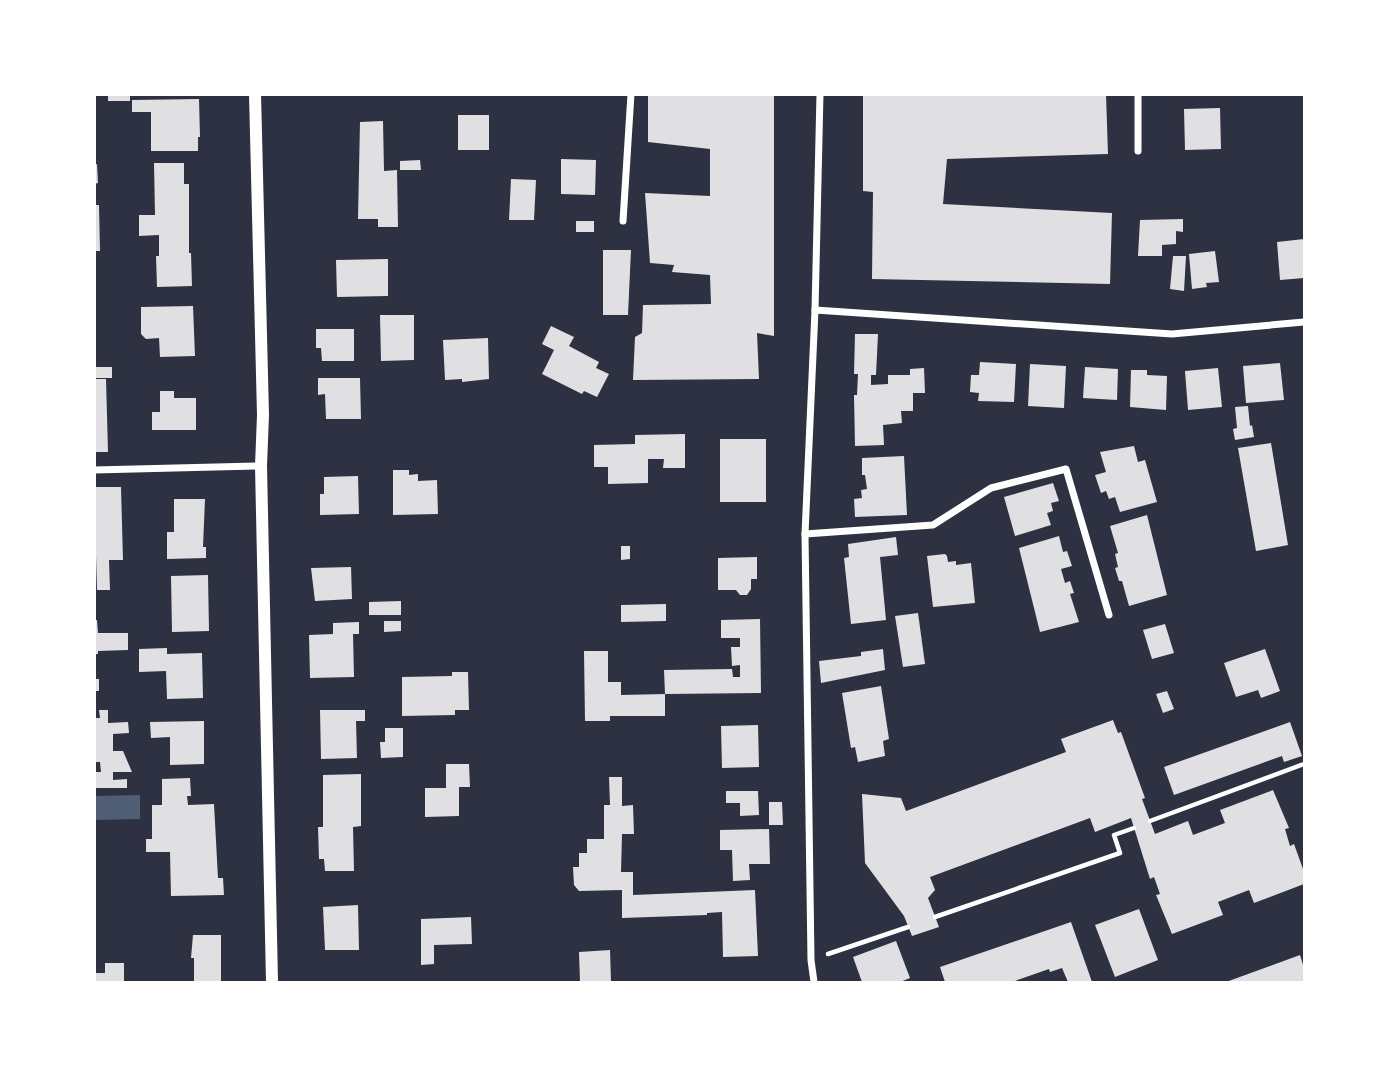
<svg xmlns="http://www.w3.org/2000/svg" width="1399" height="1077" font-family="Jost,sans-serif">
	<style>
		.water { fill: #4f5d75 }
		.building { fill: #e0e0e3 }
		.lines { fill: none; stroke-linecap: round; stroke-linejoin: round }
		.path { stroke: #fff; stroke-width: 4.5 }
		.minor { stroke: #fff; stroke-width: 7 }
		.tertiary { stroke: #fff; stroke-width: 12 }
	</style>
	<rect width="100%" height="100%" fill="#2d3142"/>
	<!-- water -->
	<path class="water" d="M 140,795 L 140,819 L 95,820 L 95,796 Z"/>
	<!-- building -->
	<g class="building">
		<rect x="108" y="94" width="22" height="7"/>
		<path d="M 648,94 L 774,94 L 774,336 L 757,333 L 759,379 L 633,380 L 635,337 L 642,333 L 643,305 L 711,304 L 710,275 L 672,272 L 674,265 L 650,263 L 645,193 L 710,196 L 710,149 L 648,142 Z"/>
		<path d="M 863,94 L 1106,94 L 1108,154 L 947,159 L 943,204 L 1112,213 L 1110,284 L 872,279 L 873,192 L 863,191 Z"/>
		<path d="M 199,99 L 200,137 L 198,137 L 198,151 L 151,151 L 151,112 L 132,112 L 132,100 Z"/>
		<path d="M 1220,108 L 1221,149 L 1185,150 L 1184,109 Z"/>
		<rect x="458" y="115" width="31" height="35"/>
		<path d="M 383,121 L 384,171 L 397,170 L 398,227 L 378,227 L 378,219 L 358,219 L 360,122 Z"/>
		<path d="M 561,159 L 596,160 L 595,195 L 561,194 Z"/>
		<path d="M 420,160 L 421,170 L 400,170 L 400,161 Z"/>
		<path d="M 154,163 L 184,163 L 184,184 L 189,184 L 189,253 L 191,253 L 192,286 L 157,287 L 156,256 L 159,256 L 159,235 L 139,236 L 139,215 L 155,215 Z"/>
		<path d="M 97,164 L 98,183 L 94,184 L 94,165 Z"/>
		<path d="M 511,179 L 536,180 L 534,220 L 509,220 Z"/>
		<path d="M 94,205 L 99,205 L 100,251 L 94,251 Z"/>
		<path d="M 1183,219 L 1183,232 L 1176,231 L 1176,244 L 1162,245 L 1162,256 L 1138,256 L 1140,220 Z"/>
		<rect x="576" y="221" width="18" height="11"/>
		<path d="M 1304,239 L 1304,278 L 1280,280 L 1277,242 Z"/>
		<path d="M 603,250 L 631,250 L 628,315 L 603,315 Z"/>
		<path d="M 1215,251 L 1219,282 L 1206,283 L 1207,287 L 1192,289 L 1189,254 Z"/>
		<path d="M 1173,256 L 1186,256 L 1184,291 L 1170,289 Z"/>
		<path d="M 388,259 L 388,296 L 337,297 L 336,260 Z"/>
		<path d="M 193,306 L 195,356 L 160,357 L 159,338 L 146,339 L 141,334 L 141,307 Z"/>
		<path d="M 380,315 L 414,315 L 414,360 L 381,361 Z"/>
		<path d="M 551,326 L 574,337 L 569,346 L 599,362 L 596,368 L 609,374 L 597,397 L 584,391 L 582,394 L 542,374 L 554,350 L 542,344 Z"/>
		<path d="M 316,329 L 354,329 L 354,361 L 322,361 L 321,348 L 316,348 Z"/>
		<path d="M 855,334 L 878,334 L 876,375 L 871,375 L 871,385 L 888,384 L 888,375 L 910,375 L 910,369 L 924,368 L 925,393 L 913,393 L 913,411 L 901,411 L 902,423 L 883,425 L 884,445 L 855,446 L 854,395 L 857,395 L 858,374 L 854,374 Z"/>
		<path d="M 488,338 L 489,379 L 462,382 L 462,379 L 445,380 L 443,340 Z"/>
		<path d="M 980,362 L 1016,364 L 1014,402 L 978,401 L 979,393 L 970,392 L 971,375 L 979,375 Z"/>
		<path d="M 1280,363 L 1284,400 L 1246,403 L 1243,366 Z"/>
		<path d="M 1030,364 L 1066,366 L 1064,408 L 1028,406 Z"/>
		<rect x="94" y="367" width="18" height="11"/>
		<path d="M 1085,367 L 1118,369 L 1117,400 L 1083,398 Z"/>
		<path d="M 1218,368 L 1222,407 L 1188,410 L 1185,371 Z"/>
		<path d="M 1131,370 L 1147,370 L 1147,375 L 1167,376 L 1166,410 L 1130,407 Z"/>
		<path d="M 318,378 L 360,378 L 361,419 L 326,419 L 325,394 L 318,395 Z"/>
		<path d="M 94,379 L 106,379 L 108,452 L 94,452 Z"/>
		<path d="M 160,391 L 174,391 L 174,398 L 196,398 L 196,430 L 152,430 L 152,412 L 160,412 Z"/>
		<path d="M 1248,406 L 1250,426 L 1252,425 L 1254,437 L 1235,440 L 1233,429 L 1237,428 L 1235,407 Z"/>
		<path d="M 685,434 L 685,468 L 663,468 L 664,459 L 648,459 L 648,483 L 608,484 L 608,467 L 594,467 L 594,445 L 635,444 L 635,435 Z"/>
		<rect x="720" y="439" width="46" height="63"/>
		<path d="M 1271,443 L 1288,545 L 1256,551 L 1238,448 Z"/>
		<path d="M 1134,446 L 1138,462 L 1145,460 L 1157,502 L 1120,512 L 1115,497 L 1109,499 L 1106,491 L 1101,493 L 1095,475 L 1106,472 L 1100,452 Z"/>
		<path d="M 904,456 L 907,515 L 855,517 L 854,499 L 862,498 L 861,490 L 867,489 L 865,475 L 862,475 L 862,458 Z"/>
		<path d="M 393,470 L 409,470 L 409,475 L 418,474 L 418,481 L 437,480 L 438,514 L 393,515 Z"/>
		<path d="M 358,476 L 359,514 L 320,515 L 320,494 L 324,494 L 324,477 Z"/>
		<path d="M 1053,483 L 1059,501 L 1051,503 L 1053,511 L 1047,513 L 1051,525 L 1015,536 L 1004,497 Z"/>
		<path d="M 94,487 L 121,487 L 123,560 L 109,560 L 110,590 L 97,590 Z"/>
		<path d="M 174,499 L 205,499 L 203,547 L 206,547 L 206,558 L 167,559 L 167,532 L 174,532 Z"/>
		<path d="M 1147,515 L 1167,595 L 1129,606 L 1122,581 L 1119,581 L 1115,568 L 1118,567 L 1115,554 L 1118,553 L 1110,526 Z"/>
		<path d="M 1059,536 L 1063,552 L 1067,551 L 1072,566 L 1061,569 L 1065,583 L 1070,581 L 1074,593 L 1070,594 L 1079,622 L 1040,632 L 1019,548 Z"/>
		<path d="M 896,537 L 898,555 L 880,557 L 886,620 L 851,624 L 844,558 L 849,557 L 848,544 Z"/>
		<path d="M 621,546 L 630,546 L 630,559 L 621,560 Z"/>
		<path d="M 945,554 L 947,556 L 948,562 L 956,561 L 956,565 L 971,563 L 975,603 L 933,607 L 927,556 Z"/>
		<path d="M 757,557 L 757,579 L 751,579 L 751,589 L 747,595 L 740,595 L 736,590 L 718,590 L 718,558 Z"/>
		<path d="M 351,567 L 352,599 L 315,601 L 311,568 Z"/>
		<path d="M 208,575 L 209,631 L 172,632 L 171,576 Z"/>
		<path d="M 401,601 L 401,615 L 369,615 L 369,602 Z"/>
		<path d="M 666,604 L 666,621 L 621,622 L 621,605 Z"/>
		<path d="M 918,613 L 925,664 L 903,667 L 895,616 Z"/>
		<path d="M 760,619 L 761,693 L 665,694 L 664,670 L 732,669 L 733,677 L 740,677 L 740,665 L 732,666 L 731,647 L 740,647 L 740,638 L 721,638 L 721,620 Z"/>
		<path d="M 94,620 L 97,620 L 98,633 L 128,633 L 128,650 L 98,651 L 98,654 L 94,654 Z"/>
		<path d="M 384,621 L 401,621 L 401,631 L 384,632 Z"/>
		<path d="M 359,622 L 359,634 L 353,634 L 354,677 L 310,678 L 309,635 L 333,634 L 333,623 Z"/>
		<path d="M 1165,624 L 1174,653 L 1152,659 L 1143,630 Z"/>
		<path d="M 167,648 L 167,654 L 202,653 L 203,698 L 167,699 L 166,671 L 139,672 L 139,649 Z"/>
		<path d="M 883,649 L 885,670 L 821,683 L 819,661 L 861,656 L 861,652 Z"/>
		<path d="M 1265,649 L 1280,691 L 1261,698 L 1258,690 L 1236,697 L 1224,663 Z"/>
		<path d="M 584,651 L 608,651 L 608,682 L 621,682 L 621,695 L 665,694 L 665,716 L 610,716 L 610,721 L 585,721 Z"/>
		<path d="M 452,672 L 468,672 L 469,710 L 455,710 L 455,715 L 402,716 L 402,677 L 452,676 Z"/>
		<rect x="94" y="679" width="5" height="12"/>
		<path d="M 881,686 L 889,739 L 883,741 L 885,756 L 858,762 L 855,747 L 851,748 L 842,693 Z"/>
		<path d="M 1167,691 L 1174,709 L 1163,713 L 1156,694 Z"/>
		<path d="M 99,710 L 108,710 L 108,723 L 128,722 L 129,733 L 113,734 L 113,751 L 123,751 L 132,772 L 113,772 L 113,780 L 127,779 L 127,788 L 94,788 L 94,772 L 101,772 L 100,762 L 94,762 L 94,718 L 100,718 Z"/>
		<path d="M 320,710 L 365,710 L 365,721 L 356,721 L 357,758 L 321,759 Z"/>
		<path d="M 1113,720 L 1118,733 L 1121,732 L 1145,798 L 1142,799 L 1155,834 L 1188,821 L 1193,835 L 1225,823 L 1220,810 L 1273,790 L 1289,828 L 1285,829 L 1290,846 L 1294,844 L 1303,869 L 1304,884 L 1254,903 L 1249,890 L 1218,902 L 1223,915 L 1172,934 L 1156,895 L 1160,894 L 1154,877 L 1150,879 L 1131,818 L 1095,832 L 1090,818 L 930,877 L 935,890 L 928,898 L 939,927 L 912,936 L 904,916 L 865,863 L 862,794 L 901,798 L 906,811 L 1066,752 L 1061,739 Z"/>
		<path d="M 204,721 L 204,764 L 170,765 L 170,737 L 151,738 L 150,722 Z"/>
		<path d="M 1290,722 L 1302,756 L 1284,762 L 1282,756 L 1174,795 L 1164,767 Z"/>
		<path d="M 758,725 L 759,767 L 722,768 L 721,726 Z"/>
		<path d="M 385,728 L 403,728 L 403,757 L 381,758 L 380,742 L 385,742 Z"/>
		<path d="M 446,764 L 469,764 L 470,787 L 459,787 L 459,816 L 425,817 L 425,788 L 446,788 Z"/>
		<path d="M 361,774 L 361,826 L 353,827 L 354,871 L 325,871 L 324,859 L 319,859 L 318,827 L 323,827 L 323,775 Z"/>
		<path d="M 609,777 L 622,777 L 622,806 L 633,805 L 634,834 L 622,834 L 621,872 L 633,872 L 633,895 L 755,890 L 758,956 L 723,957 L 722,912 L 707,913 L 707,915 L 622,918 L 622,890 L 579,891 L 574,885 L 573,867 L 579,867 L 579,853 L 587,853 L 587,839 L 604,839 L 604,805 L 610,805 Z"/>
		<path d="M 190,778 L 191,796 L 187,796 L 188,805 L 214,804 L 218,878 L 223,878 L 224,895 L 171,896 L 170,852 L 146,852 L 146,839 L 152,839 L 152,805 L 162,805 L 162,779 Z"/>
		<path d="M 726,791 L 758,791 L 759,815 L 740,816 L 740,803 L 726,803 Z"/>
		<path d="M 769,802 L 782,802 L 783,825 L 769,825 Z"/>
		<path d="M 769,829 L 770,864 L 749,864 L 750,880 L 733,881 L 732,850 L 720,850 L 720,830 Z"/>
		<path d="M 358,905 L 359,950 L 325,950 L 323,907 Z"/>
		<path d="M 1139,909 L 1158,960 L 1115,977 L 1095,925 Z"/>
		<path d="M 471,917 L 472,944 L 434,945 L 434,964 L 421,965 L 421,919 Z"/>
		<path d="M 1071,922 L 1092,982 L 1068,982 L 1062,968 L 1050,972 L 1049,969 L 1012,982 L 945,982 L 940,967 Z"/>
		<path d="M 193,935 L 221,935 L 221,982 L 194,982 L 194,958 L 191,958 Z"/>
		<path d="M 896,941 L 910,978 L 900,982 L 862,982 L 853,957 Z"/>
		<path d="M 610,950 L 611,982 L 580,982 L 579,952 Z"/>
		<path d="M 1300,955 L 1304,968 L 1304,982 L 1226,982 Z"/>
		<path d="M 105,963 L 124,963 L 124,982 L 94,982 L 94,973 L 105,973 Z"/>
	</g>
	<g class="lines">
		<!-- path -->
		<g class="path">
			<path d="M 1150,821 L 1304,764"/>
			<path d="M 935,917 L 1120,853 L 1114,835 L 1134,828"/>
			<path d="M 828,954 L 908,927"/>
		</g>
		<!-- minor -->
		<g class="minor">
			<path d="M 1138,94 L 1138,151"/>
			<path d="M 623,221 L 631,94"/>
			<path d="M 815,310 L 1172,334 L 1304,322"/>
			<path d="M 94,470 L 261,466"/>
			<path d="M 805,534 L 933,525 L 991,488 L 1066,469 L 1109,615"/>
			<path d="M 814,982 L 811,960 L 805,534 L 815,310 L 820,94"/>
		</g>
		<!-- tertiary -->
		<path class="tertiary" d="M 255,94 L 263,415 L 261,466 L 272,982"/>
	</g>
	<!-- border -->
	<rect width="1399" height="1077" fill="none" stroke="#ffffff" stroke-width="192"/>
</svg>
